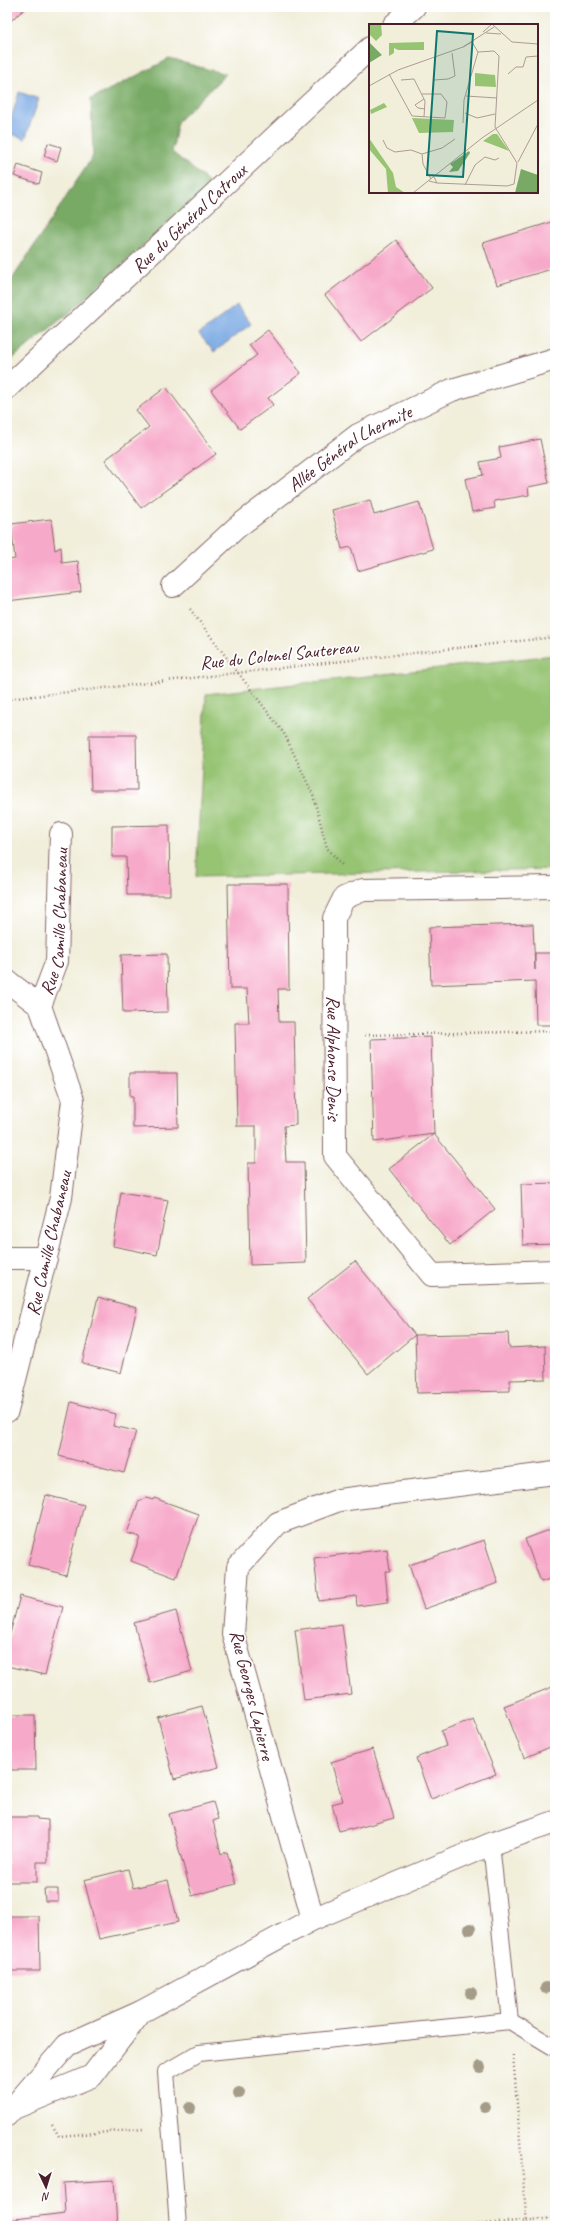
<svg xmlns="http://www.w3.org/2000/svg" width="562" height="2233" font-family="Caveat,sans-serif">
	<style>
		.green { fill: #96c473; stroke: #70724f }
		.forest { fill: #78aa65; stroke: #616448 }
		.water { fill: #79a9e3; stroke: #626487 }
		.building { fill: #f7a9c9 }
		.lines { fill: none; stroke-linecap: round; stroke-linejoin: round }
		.lane-casing { stroke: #846768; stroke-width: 18 }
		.street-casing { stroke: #846768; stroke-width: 24 }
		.secondary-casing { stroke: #846768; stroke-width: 24 }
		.path { stroke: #846768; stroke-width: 2.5; stroke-dasharray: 1 3; stroke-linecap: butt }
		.lane { stroke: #fff; stroke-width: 16 }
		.street { stroke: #fff; stroke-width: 22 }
		.secondary { stroke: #fff; stroke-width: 22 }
		.tree { fill: #a49c88 }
		.labels { text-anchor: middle; stroke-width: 3.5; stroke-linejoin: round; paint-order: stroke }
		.street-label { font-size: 19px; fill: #4a1f2b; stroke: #fff }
		.inset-road { fill: none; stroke: #ae9b94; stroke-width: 1 }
		.view { fill: #0f766e; fill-opacity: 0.15; stroke: #0f766e; stroke-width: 2 }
		.inset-edge { fill: none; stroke: #4a1f2b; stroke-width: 2 }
	</style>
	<rect width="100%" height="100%" fill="#fff"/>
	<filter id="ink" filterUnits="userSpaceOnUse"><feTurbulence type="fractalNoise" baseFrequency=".025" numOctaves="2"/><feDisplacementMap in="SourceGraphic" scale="8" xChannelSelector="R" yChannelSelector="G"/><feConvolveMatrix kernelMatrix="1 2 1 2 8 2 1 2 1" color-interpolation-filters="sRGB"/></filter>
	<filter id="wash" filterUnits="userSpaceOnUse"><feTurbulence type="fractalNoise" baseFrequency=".012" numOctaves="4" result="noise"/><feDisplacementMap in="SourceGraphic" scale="16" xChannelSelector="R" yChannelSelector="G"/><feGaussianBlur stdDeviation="0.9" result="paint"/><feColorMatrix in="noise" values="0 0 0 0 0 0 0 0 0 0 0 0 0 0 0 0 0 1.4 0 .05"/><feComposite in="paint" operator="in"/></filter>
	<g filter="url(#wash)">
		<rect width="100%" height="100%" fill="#f1eeda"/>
		<!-- green -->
		<path class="green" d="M 555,655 L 555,869 L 196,877 L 206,694 Z"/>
		<!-- forest -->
		<path class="forest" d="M 169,59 L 226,74 L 178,121 L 172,152 L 219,190 L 189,204 L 70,312 L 7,363 L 7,287 L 93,156 L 91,99 Z"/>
		<!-- water -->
		<g class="water">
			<path d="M 19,92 L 39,99 L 25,139 L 7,132 Z"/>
			<path d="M 237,305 L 251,324 L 214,352 L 199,334 Z"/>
		</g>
		<g id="blocks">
			<!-- building -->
			<g class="building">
				<path d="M 7,7 L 27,7 L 7,24 Z"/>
				<path d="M 48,143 L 61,147 L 57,161 L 44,156 Z"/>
				<path d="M 18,165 L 42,173 L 39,184 L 14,176 Z"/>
				<path d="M 555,221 L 555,268 L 497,285 L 483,243 Z"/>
				<path d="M 396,240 L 432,288 L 361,342 L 325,295 Z"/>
				<path d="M 268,330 L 301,373 L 268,398 L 273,405 L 240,429 L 211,390 L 257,355 L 249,345 Z"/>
				<path d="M 166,387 L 216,454 L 141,508 L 105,460 L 149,427 L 136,410 Z"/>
				<path d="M 540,439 L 549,483 L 528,487 L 529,495 L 494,501 L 495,508 L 472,512 L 465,479 L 483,475 L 480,462 L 501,458 L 499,447 Z"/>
				<path d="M 370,500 L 374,515 L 419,502 L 433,549 L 358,571 L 351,547 L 342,549 L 332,510 Z"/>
				<path d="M 51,519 L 55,550 L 61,547 L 62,563 L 78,561 L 81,592 L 7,601 L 7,560 L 15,559 L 11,524 Z"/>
				<path d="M 89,735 L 136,735 L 137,790 L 91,790 Z"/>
				<path d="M 169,825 L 170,895 L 127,895 L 126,857 L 112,857 L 112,826 Z"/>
				<path d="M 228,884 L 288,884 L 289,989 L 278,989 L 279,1022 L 294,1022 L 296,1125 L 284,1126 L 286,1162 L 304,1162 L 306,1263 L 250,1265 L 248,1163 L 256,1163 L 256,1126 L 237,1126 L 235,1023 L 249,1023 L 247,989 L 230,989 Z"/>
				<path d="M 533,924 L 535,970 L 535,953 L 555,953 L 555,1025 L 536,1025 L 535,981 L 431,985 L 429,927 Z"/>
				<path d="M 167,954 L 168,1012 L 123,1013 L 121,955 Z"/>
				<path d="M 431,1037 L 434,1134 L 374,1142 L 371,1039 Z"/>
				<path d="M 130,1073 L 177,1073 L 178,1127 L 133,1128 L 133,1096 L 130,1096 Z"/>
				<path d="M 434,1134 L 495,1209 L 450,1245 L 389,1169 Z"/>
				<path d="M 555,1183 L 555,1244 L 523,1245 L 521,1184 Z"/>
				<path d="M 121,1192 L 168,1200 L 157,1255 L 113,1246 Z"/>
				<path d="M 355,1261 L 415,1335 L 368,1374 L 307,1299 Z"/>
				<path d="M 98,1297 L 137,1308 L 121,1373 L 82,1363 Z"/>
				<path d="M 508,1333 L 509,1348 L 545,1346 L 546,1379 L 510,1380 L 510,1391 L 417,1393 L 415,1335 Z"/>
				<path d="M 71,1402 L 116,1414 L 113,1426 L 136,1431 L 124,1473 L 59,1456 Z"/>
				<path d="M 46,1495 L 84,1505 L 66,1575 L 28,1565 Z"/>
				<path d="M 146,1498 L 153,1500 L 154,1498 L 199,1514 L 176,1578 L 131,1561 L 140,1537 L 127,1533 L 139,1501 Z"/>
				<path d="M 555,1528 L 555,1577 L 541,1582 L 525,1539 Z"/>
				<path d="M 484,1540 L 498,1583 L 424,1609 L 409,1565 Z"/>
				<path d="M 387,1549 L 390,1571 L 385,1571 L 388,1602 L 357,1606 L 356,1596 L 319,1601 L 314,1558 Z"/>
				<path d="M 20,1596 L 63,1607 L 45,1675 L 7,1666 L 7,1645 Z"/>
				<path d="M 176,1611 L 192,1671 L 150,1683 L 134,1623 Z"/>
				<path d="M 342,1624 L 351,1694 L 304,1700 L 295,1630 Z"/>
				<path d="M 555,1686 L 555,1745 L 524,1758 L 504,1706 Z"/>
				<path d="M 202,1706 L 219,1767 L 174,1779 L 158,1718 Z"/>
				<path d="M 7,1715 L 35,1715 L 36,1770 L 7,1770 Z"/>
				<path d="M 473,1719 L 496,1774 L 431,1799 L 416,1758 L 446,1746 L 441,1731 Z"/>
				<path d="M 373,1749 L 394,1818 L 351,1830 L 351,1828 L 339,1831 L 332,1804 L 343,1801 L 331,1762 Z"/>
				<path d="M 213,1802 L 218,1819 L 213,1821 L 221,1854 L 227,1852 L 236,1884 L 192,1896 L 169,1814 Z"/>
				<path d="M 7,1817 L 37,1817 L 37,1819 L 48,1820 L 48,1862 L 37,1862 L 37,1882 L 7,1882 Z"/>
				<path d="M 128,1869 L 133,1888 L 168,1880 L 178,1922 L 99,1939 L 84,1880 Z"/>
				<path d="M 44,1889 L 58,1889 L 58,1901 L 45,1901 Z"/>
				<path d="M 7,1916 L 39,1916 L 40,1971 L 7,1971 Z"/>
				<path d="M 114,2180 L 117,2226 L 7,2226 L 7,2220 L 65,2213 L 63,2183 Z"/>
			</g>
		</g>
	</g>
	<g filter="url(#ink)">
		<use href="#blocks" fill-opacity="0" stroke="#846768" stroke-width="1"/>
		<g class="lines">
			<defs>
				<g id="lane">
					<path d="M 491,1844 L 510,2021"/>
					<path d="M 178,2226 L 166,2072 L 199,2053 L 510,2021 L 555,2048"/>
				</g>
				<g id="street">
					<path id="s1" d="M 173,586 L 236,528 L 358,435 L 452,390 L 555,359"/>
					<path id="s2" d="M 555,887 L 363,890 L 344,898 L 334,918 L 335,1156 L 432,1275 L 555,1271"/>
					<path d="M 7,981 L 40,1006 L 73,1100 L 61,1198 L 7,1411"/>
					<path id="s3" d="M 40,1006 L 57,961 L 61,834"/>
					<path d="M 7,1258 L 46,1258"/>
					<path d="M 313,1919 L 233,1634 L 238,1567 L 278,1523 L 339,1500 L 555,1473"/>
					<path d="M 141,2012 L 313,1919 L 491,1844 L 555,1822"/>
					<path d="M 7,2115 L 67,2045 L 141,2012 L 92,2076 L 14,2108"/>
				</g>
				<g id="secondary">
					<path d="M 394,25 L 414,7"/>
					<path id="s4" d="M 7,388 L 370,48"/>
				</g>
			</defs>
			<!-- lane casing -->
			<use href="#lane" class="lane-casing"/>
			<!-- street casing -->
			<use href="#street" class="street-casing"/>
			<!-- secondary casing -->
			<use href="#secondary" class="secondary-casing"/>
			<!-- path -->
			<g class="path">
				<path d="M 190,609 L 285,735 L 313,795 L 327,848 L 343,866"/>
				<path d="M 7,699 L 555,637"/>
				<path d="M 365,1035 L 555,1031"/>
				<path d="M 513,2055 L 527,2226"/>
				<path d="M 52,2125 L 59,2136 L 144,2129"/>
				<path d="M 459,2226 L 555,2218"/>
			</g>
			<!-- lane -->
			<use href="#lane" class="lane"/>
			<!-- street -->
			<use href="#street" class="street"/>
			<!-- secondary -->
			<use href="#secondary" class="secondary"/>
		</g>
		<!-- trees -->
		<g class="tree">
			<circle cx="470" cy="1929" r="6"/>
			<circle cx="546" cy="1988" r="6"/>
			<circle cx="471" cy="1993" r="6"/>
			<circle cx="480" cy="2067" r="6"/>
			<circle cx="239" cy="2093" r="6"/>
			<circle cx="485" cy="2107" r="6"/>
			<circle cx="190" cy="2108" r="6"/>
		</g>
	</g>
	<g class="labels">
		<!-- street labels -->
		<g class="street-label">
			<text dy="7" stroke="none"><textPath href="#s4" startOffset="249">Rue du Général Catroux</textPath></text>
			<text dy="7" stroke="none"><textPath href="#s1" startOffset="225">Allée Général Lhermite</textPath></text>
			<text transform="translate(279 654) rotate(-6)" y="7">Rue du Colonel Sautereau</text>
			<text dy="7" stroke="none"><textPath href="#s3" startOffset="87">Rue Camille Chabaneau</textPath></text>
			<text dy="7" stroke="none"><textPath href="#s2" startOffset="375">Rue Alphonse Denis</textPath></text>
			<text transform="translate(48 1243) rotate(-77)" y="7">Rue Camille Chabaneau</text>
			<text transform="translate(253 1695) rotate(76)" y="7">Rue Georges Lapierre</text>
		</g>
	</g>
	<!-- overview -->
	<g transform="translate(369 24)">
		<rect width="169" height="169" fill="#f1eeda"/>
		<path d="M 0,0 L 12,0 L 13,11 L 7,17 L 0,10 ZM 55,18 L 55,26 L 29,26 L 25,24 L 25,29 L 20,32 L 20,19 ZM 106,49 L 126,51 L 127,63 L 106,62 ZM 15,79 L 18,83 L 2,90 L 1,86 ZM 43,94 L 85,96 L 84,108 L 50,109 ZM 124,110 L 128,110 L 140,127 L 114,117 ZM 0,114 L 24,149 L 27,163 L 36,169 L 19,169 L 17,145 L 0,125 Z" fill="#96c473"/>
		<path d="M 0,18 L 13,31 L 0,39 ZM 100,127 L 101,129 L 89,147 L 80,148 L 84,143 L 81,140 ZM 152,145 L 169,151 L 169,169 L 146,169 Z" fill="#78aa65"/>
		<path class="inset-road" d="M 123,0 L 143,18 L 169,20M 114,8 L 123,0M 117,9 L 132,10M 103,18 L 94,23 L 125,3M 20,50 L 43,92 L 76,94 L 78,78 L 72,70 L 53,70M 139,50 L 147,43 L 154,43 L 157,33 L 169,32M 32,56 L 45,55 L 56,77 L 55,93M 65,56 L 79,55 L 86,52 L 83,29M 0,62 L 29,46 L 94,23M 97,72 L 128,74M 55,75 L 46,81 L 49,84 L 56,85M 96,89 L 108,94 L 126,90M 94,99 L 95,76 L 109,28 L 103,18M 14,116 L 18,124 L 26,128 L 42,126 L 53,130M 149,138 L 169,100M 62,155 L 54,140 L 53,130 L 73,124 L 86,115M 60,157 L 68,159 L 65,153M 68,159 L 138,162 L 145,160 L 148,139 L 126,103 L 130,32 L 125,27 L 109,28M 96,161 L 106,141 L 116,133 L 126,136 L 130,134M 44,169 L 113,114 L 169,76"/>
		<path class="view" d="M 68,7 L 104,10 L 94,153 L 58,151 Z"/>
		<rect width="169" height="169" class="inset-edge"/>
	</g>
	<!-- margin -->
	<rect width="562" height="2233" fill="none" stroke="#fff" stroke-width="24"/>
	<!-- north arrow -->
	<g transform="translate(46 2187) rotate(176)" stroke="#ffffff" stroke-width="3" paint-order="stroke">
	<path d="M0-3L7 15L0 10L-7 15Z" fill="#4a1f2b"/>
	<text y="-6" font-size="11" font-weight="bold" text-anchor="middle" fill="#4a1f2b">N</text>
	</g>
</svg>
